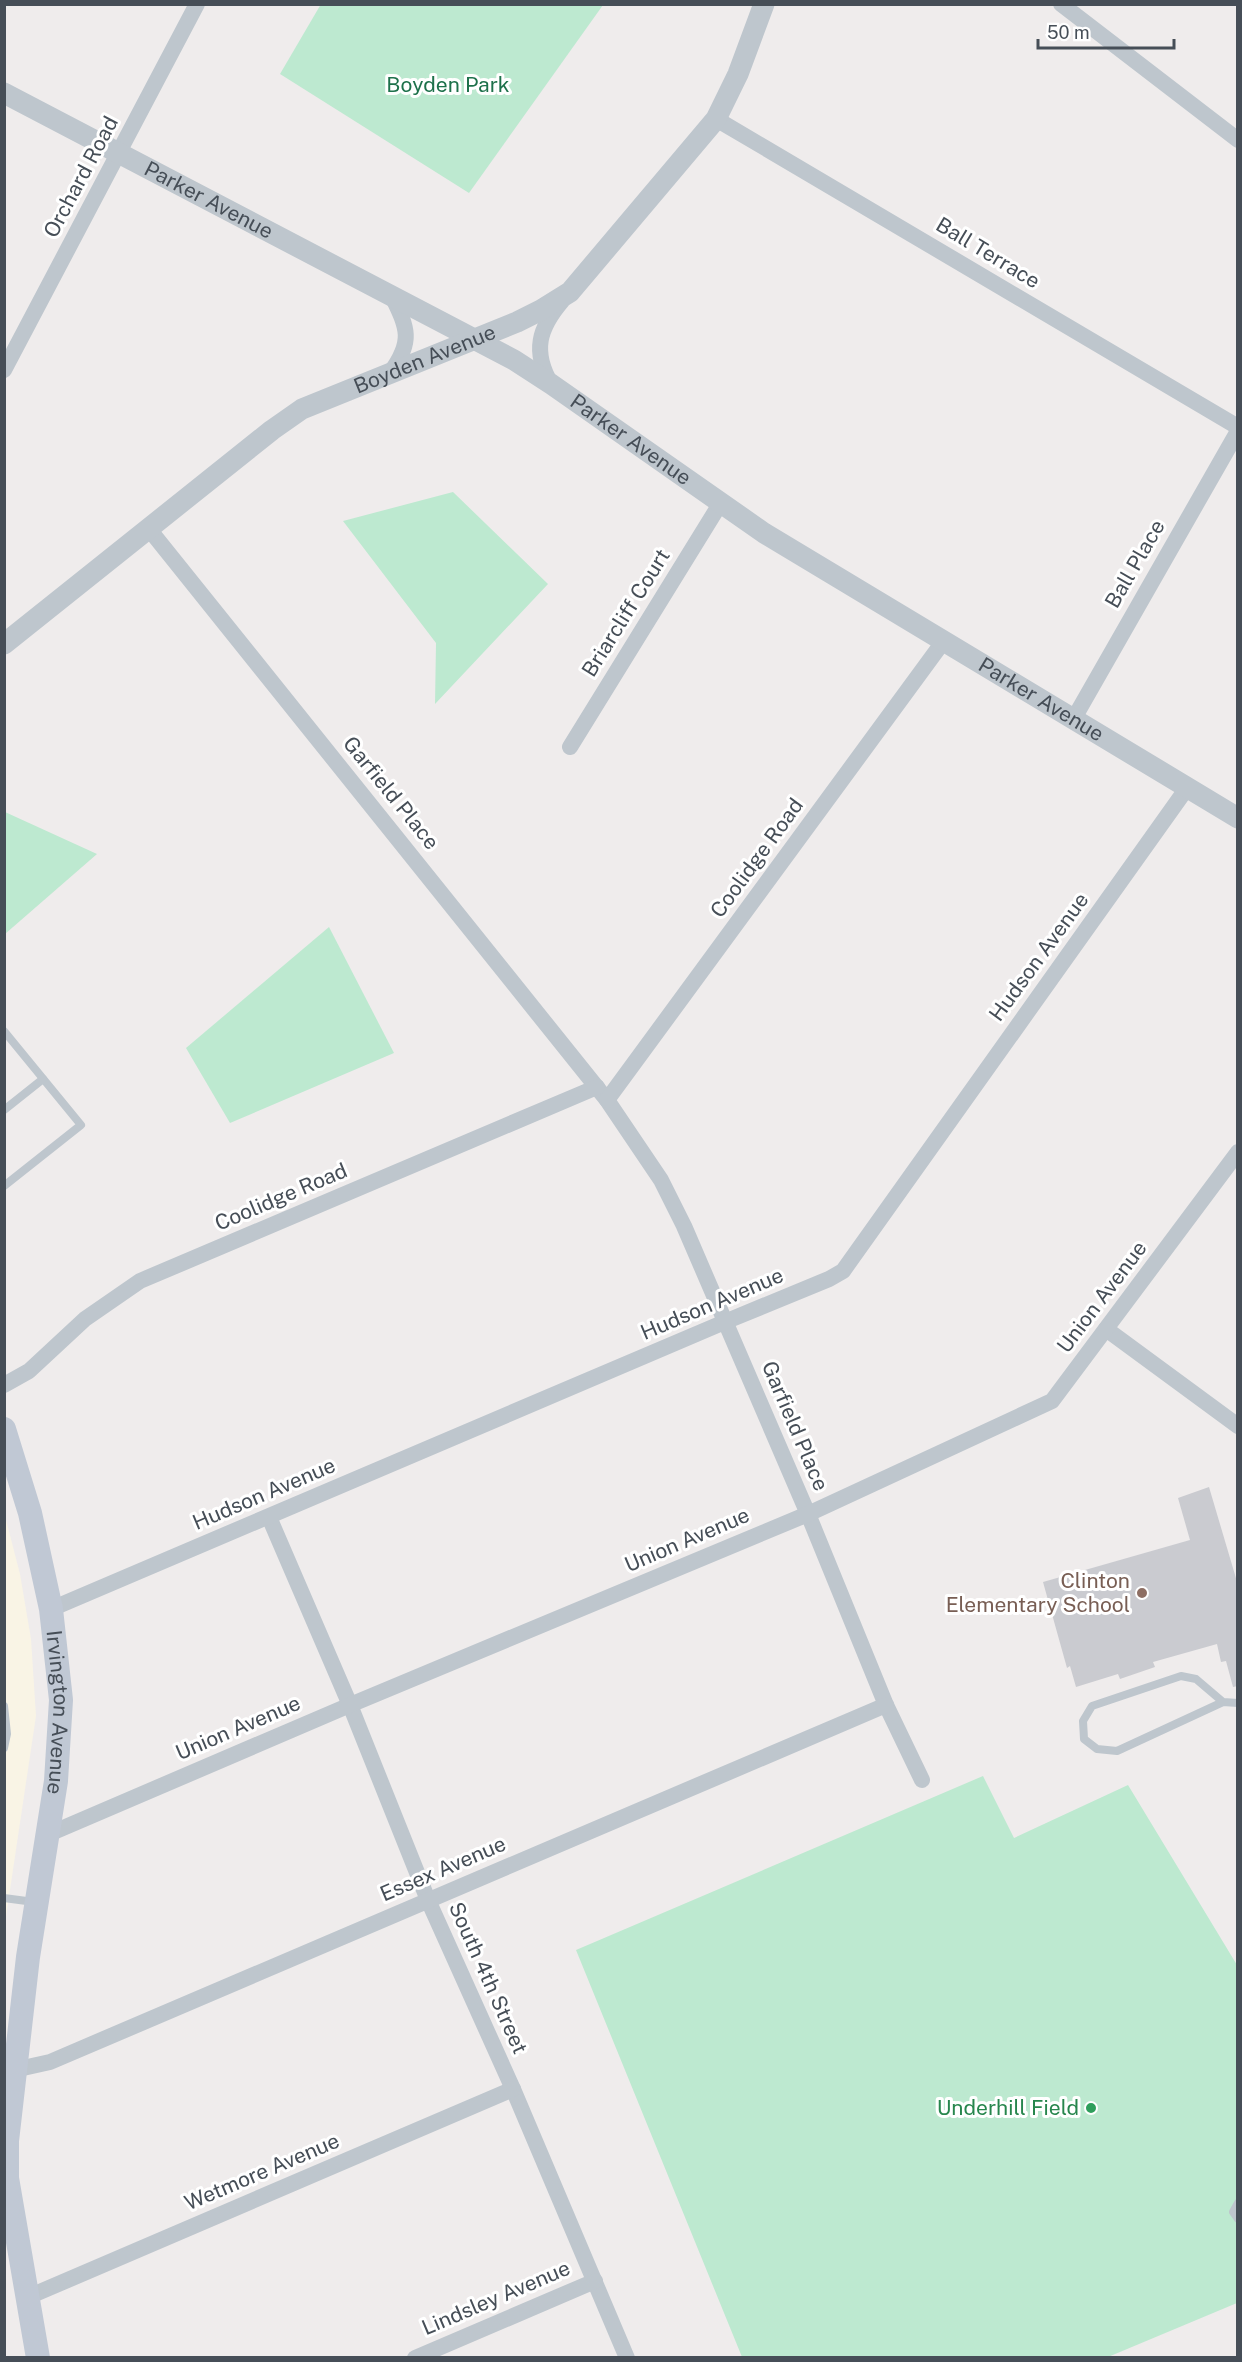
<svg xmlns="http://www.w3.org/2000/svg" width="1242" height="2362" font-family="'Public Sans',sans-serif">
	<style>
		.commercial { fill: #f9f4e5 }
		.green { fill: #bde9d0 }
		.building { fill: #cacbd0 }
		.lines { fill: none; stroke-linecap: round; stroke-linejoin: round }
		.service { stroke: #bec6cd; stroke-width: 8 }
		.minor { stroke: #bec6cd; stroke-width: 16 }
		.tertiary { stroke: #bec6cd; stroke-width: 21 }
		.secondary { stroke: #c0c8d4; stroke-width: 24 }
		.education-dot { fill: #8d6e63; stroke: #fff; stroke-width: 2 }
		.leisure-dot { fill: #2e9e5b; stroke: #fff; stroke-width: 2 }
		.labels { text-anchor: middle; stroke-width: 6; stroke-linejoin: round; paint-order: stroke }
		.park-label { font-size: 21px; fill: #1e714b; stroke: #fff }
		.street-label { font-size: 21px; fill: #464e57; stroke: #fff }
		.education-label { font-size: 21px; fill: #785e54; stroke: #fff; text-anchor: end }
		.leisure-label { font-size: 21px; fill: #27864d; stroke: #fff; text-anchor: end }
	</style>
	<rect width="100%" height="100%" fill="#efecec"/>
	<!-- commercial -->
	<path class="commercial" d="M 5,1516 L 20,1574 L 31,1639 L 36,1716 L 5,1923 Z"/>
	<!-- green -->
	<g class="green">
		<path d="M 321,4 L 603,4 L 603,5 L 469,193 L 280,74 Z"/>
		<path d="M 453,492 L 548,584 L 435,704 L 436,643 L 343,521 Z"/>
		<path d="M 5,812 L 97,854 L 5,934 Z"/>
		<path d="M 329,927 L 394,1053 L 230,1123 L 186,1048 Z"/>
		<path d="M 983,1776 L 1014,1838 L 1128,1785 L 1237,1965 L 1237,2303 L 1108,2357 L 742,2357 L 576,1950 Z"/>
	</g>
	<!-- building -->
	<path class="building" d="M 1209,1487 L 1238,1585 L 1238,1686 L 1233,1687 L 1226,1661 L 1221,1662 L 1217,1644 L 1153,1662 L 1155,1667 L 1120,1679 L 1118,1674 L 1076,1687 L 1070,1666 L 1067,1668 L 1043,1582 L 1190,1540 L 1178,1498 Z"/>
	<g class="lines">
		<!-- service -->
		<g class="service">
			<path d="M 4,1031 L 81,1125 L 4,1186"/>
			<path d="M 4,1110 L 43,1079"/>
			<path d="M 1223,1702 L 1196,1679 L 1181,1676 L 1092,1706 L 1083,1721 L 1084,1739 L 1097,1749 L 1117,1751 L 1223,1702 L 1238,1703"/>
			<path d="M 4,1706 L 7,1734 L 4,1748"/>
			<path d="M 4,1898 L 34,1902"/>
			<path d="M 1238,2203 L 1233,2212 L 1238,2219"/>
		</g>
		<!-- minor -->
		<g class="minor">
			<path d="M 1061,4 L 1238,140"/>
			<path d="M 716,119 L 1238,427"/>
			<path d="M 4,370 L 197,4"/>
			<path d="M 391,372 C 413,341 408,329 392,296"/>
			<path d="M 551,384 C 532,351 539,328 562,301"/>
			<path d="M 149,529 L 607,1100 L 661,1180 L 684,1226 L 808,1514 L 886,1705 L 922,1780"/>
			<path d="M 1073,720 L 1238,431"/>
			<path d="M 570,747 L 720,504"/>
			<path d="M 607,1100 L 943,642"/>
			<path d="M 1106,1329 L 1238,1426"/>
			<path d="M 4,1385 L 29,1371 L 85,1319 L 140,1281 L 597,1087"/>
			<path d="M 269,1517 L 350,1705 L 428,1900 L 513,2089 L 627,2358"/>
			<path d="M 51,1609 L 727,1321 L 829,1279 L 843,1271 L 1187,788"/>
			<path d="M 49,1834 L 350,1705 L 808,1514 L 1052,1401 L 1238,1152"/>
			<path d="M 5,2072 L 50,2062 L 886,1705"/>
			<path d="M 28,2297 L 513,2089"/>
			<path d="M 415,2358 L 595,2281"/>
		</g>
		<!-- tertiary -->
		<g class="tertiary">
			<path id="s1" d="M 4,93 L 514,360 L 551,384 L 764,533 L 1238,818"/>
			<path id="s2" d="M 4,644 L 272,430 L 302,409 L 517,322 L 541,310 L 570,292 L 716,119 L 738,74 L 764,4"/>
		</g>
		<!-- secondary -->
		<path class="secondary" id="s3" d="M 4,1429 L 30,1513 L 51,1609 L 61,1700 L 56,1781 L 28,1957 L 7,2141 L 7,2178 L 38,2358"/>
	</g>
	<!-- markers -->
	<circle class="education-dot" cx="1142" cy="1593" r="6"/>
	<circle class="leisure-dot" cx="1091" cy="2108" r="6"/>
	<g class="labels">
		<!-- park labels -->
		<g class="park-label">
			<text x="448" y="92">Boyden Park</text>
		</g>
		<!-- street labels -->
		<g class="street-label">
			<text transform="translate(81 177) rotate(-62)" y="7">Orchard Road</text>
			<text dy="7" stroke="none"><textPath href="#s1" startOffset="231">Parker Avenue</textPath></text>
			<text transform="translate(988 253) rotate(31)" y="7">Ball Terrace</text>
			<text dy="7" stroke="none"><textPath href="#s2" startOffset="512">Boyden Avenue</textPath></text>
			<text dy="7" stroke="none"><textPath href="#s1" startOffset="717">Parker Avenue</textPath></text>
			<text transform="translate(1135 564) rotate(-60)" y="7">Ball Place</text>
			<text transform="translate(626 613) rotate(-58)" y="7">Briarcliff Court</text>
			<text dy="7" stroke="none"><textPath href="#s1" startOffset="1203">Parker Avenue</textPath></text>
			<text transform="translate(391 793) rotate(51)" y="7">Garfield Place</text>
			<text transform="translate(757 858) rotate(-54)" y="7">Coolidge Road</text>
			<text transform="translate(1039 957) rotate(-54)" y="7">Hudson Avenue</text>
			<text transform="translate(281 1197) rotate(-23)" y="7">Coolidge Road</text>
			<text transform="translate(1102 1297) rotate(-53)" y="7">Union Avenue</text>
			<text transform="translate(712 1304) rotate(-23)" y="7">Hudson Avenue</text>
			<text transform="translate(795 1426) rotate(67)" y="7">Garfield Place</text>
			<text transform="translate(264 1494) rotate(-23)" y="7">Hudson Avenue</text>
			<text transform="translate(687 1540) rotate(-23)" y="7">Union Avenue</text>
			<text dy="7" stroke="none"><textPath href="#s3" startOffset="290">Irvington Avenue</textPath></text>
			<text transform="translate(238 1728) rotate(-23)" y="7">Union Avenue</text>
			<text transform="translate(443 1869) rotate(-23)" y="7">Essex Avenue</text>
			<text transform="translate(488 1978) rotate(66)" y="7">South 4th Street</text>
			<text transform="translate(262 2172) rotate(-23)" y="7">Wetmore Avenue</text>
			<text transform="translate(496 2298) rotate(-23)" y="7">Lindsley Avenue</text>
		</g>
		<!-- education labels -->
		<g class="education-label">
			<text x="1130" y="1588">Clinton<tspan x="1130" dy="24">Elementary School</tspan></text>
		</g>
		<!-- leisure labels -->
		<g class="leisure-label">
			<text x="1079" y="2115">Underhill Field</text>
		</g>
	</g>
	<!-- border -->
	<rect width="1242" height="2362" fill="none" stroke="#464e57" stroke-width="12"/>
	<!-- scale -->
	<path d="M1038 39v9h136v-9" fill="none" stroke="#464e57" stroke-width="3"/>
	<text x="1047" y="39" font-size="18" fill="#464e57" stroke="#ffffff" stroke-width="4.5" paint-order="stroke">50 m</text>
</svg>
